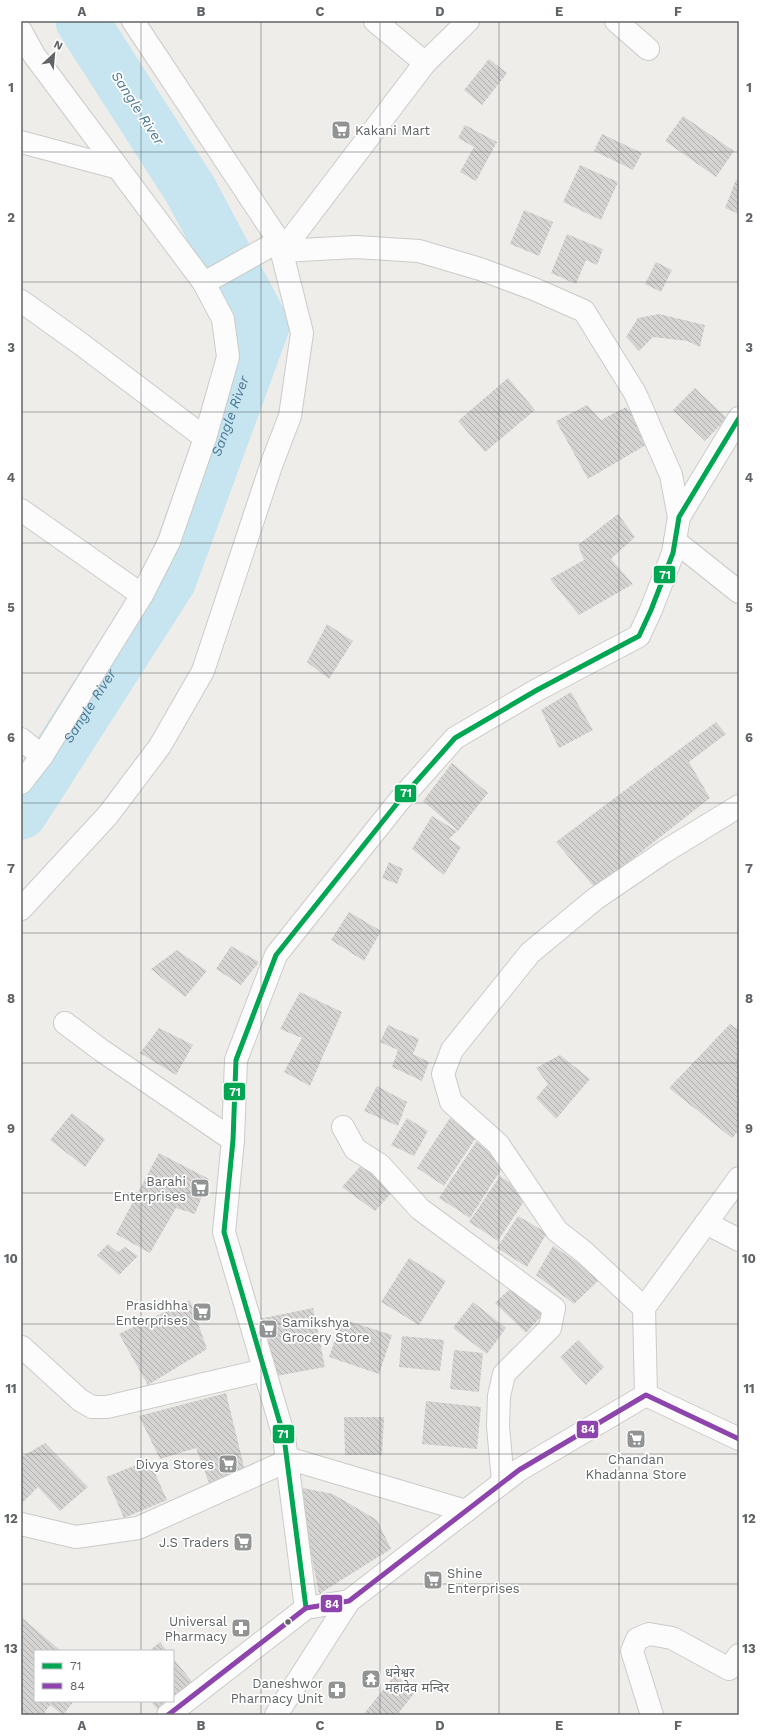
<svg xmlns="http://www.w3.org/2000/svg" width="760" height="1736" font-family="'Work Sans','Noto Sans Devanagari',sans-serif">
	<style>
		.lines { fill: none; stroke-linecap: round; stroke-linejoin: round }
		.river { stroke: #c6e5f1; stroke-width: 53 }
		.building { fill: url(#building-back-hatch) }
		.minor-casing { stroke: #cbcbc9; stroke-width: 24 }
		.minor { stroke: #fdfcfc; stroke-width: 22 }
		.bus-1-casing { stroke: #fff; stroke-width: 8 }
		.bus-2-casing { stroke: #fff; stroke-width: 8 }
		.bus-1 { stroke: #00a651; stroke-width: 5 }
		.bus-2 { stroke: #8e44ad; stroke-width: 5 }
		.grid { fill: none; stroke: #606466; stroke-width: 1; stroke-opacity: 0.55 }
		.bus-dot { fill: #606466; stroke: #fff; stroke-width: 1.5 }
		.labels { text-anchor: middle; stroke-width: 3.5; stroke-linejoin: round; paint-order: stroke }
		.poi-label { font-size: 13px; fill: #606466; stroke: #fff; text-anchor: end }
		.water-label { font-size: 14px; font-style: italic; fill: #4b7994; stroke: #fff }
		.line-badge { stroke: #fff; stroke-width: 1.5 }
		.badge-label { font-size: 11px; text-anchor: middle; font-weight: bold; fill: #fff }
		.neatline { fill: none; stroke: #606466; stroke-width: 1.5 }
		.grid-label { font-size: 13px; text-anchor: middle; font-weight: bold; fill: #606466 }
	</style>
	<defs>
		<pattern id="building-back-hatch" width="6" height="6" patternUnits="userSpaceOnUse"><rect width="6" height="6" fill="#d5d4d2"/><path d="M-1 5l2 2M0 0l6 6M5-1l2 2" fill="none" stroke="#b0b0ae"/></pattern>
	</defs>
	<rect width="100%" height="100%" fill="#efedea"/>
	<g class="lines">
		<!-- river -->
		<path class="river" id="s1" d="M 21,813 L 170,580 L 263,326 L 191,191 L 82,21"/>
	</g>
	<!-- building -->
	<g class="building">
		<path d="M 489,59 L 507,73 L 482,105 L 464,90 Z"/>
		<path d="M 683,116 L 734,151 L 716,177 L 665,141 Z"/>
		<path d="M 465,125 L 497,142 L 476,181 L 460,172 L 474,147 L 458,138 Z"/>
		<path d="M 602,134 L 642,153 L 633,170 L 594,151 Z"/>
		<path d="M 580,165 L 618,182 L 601,220 L 563,202 Z"/>
		<path d="M 736,180 L 739,182 L 739,214 L 725,208 Z"/>
		<path d="M 524,210 L 553,222 L 539,256 L 510,244 Z"/>
		<path d="M 567,234 L 603,249 L 597,265 L 586,260 L 576,284 L 551,273 Z"/>
		<path d="M 656,262 L 672,270 L 661,292 L 645,284 Z"/>
		<path d="M 659,314 L 705,325 L 700,347 L 687,341 L 653,337 L 639,351 L 626,337 L 638,318 Z"/>
		<path d="M 508,378 L 535,410 L 485,452 L 458,421 Z"/>
		<path d="M 695,388 L 727,418 L 705,441 L 673,410 Z"/>
		<path d="M 587,405 L 601,420 L 626,407 L 651,442 L 588,479 L 556,421 Z"/>
		<path d="M 618,514 L 635,537 L 611,559 L 633,584 L 579,615 L 550,579 L 584,560 L 578,545 Z"/>
		<path d="M 327,624 L 353,641 L 329,679 L 307,662 Z"/>
		<path d="M 571,692 L 593,730 L 559,748 L 541,710 Z"/>
		<path d="M 716,722 L 726,734 L 689,762 L 710,798 L 595,888 L 556,842 Z"/>
		<path d="M 452,763 L 488,793 L 458,831 L 423,801 Z"/>
		<path d="M 432,816 L 457,831 L 449,839 L 461,847 L 444,875 L 412,849 Z"/>
		<path d="M 389,862 L 403,869 L 397,884 L 382,878 Z"/>
		<path d="M 349,912 L 381,931 L 364,961 L 331,940 Z"/>
		<path d="M 231,946 L 259,962 L 241,985 L 216,969 Z"/>
		<path d="M 177,950 L 207,971 L 185,997 L 151,969 Z"/>
		<path d="M 300,992 L 342,1012 L 310,1086 L 284,1072 L 302,1038 L 280,1029 Z"/>
		<path d="M 730,1024 L 739,1030 L 739,1130 L 732,1138 L 669,1088 Z"/>
		<path d="M 388,1025 L 419,1039 L 413,1054 L 429,1062 L 422,1081 L 392,1067 L 398,1050 L 380,1042 Z"/>
		<path d="M 159,1028 L 193,1045 L 176,1075 L 140,1053 Z"/>
		<path d="M 560,1055 L 590,1079 L 556,1119 L 536,1098 L 548,1084 L 536,1068 Z"/>
		<path d="M 377,1086 L 407,1102 L 398,1126 L 364,1111 Z"/>
		<path d="M 72,1113 L 105,1139 L 85,1167 L 50,1140 Z"/>
		<path d="M 407,1118 L 428,1131 L 414,1156 L 391,1145 Z"/>
		<path d="M 450,1118 L 477,1136 L 444,1186 L 417,1168 Z"/>
		<path d="M 476,1142 L 506,1162 L 470,1218 L 439,1198 Z"/>
		<path d="M 159,1153 L 209,1179 L 195,1214 L 176,1208 L 150,1253 L 116,1234 Z"/>
		<path d="M 366,1160 L 396,1188 L 375,1211 L 342,1187 Z"/>
		<path d="M 500,1176 L 528,1195 L 498,1241 L 469,1222 Z"/>
		<path d="M 518,1216 L 547,1233 L 527,1267 L 497,1248 Z"/>
		<path d="M 108,1244 L 118,1252 L 125,1247 L 138,1256 L 119,1275 L 97,1255 Z"/>
		<path d="M 553,1246 L 601,1278 L 574,1304 L 536,1275 Z"/>
		<path d="M 409,1258 L 446,1281 L 419,1325 L 381,1302 Z"/>
		<path d="M 513,1286 L 544,1313 L 526,1333 L 495,1303 Z"/>
		<path d="M 190,1300 L 207,1349 L 148,1385 L 119,1334 Z"/>
		<path d="M 473,1302 L 506,1328 L 487,1354 L 453,1328 Z"/>
		<path d="M 313,1308 L 325,1367 L 271,1377 L 259,1319 Z"/>
		<path d="M 342,1319 L 392,1335 L 379,1374 L 329,1357 Z"/>
		<path d="M 402,1336 L 444,1340 L 440,1371 L 399,1367 Z"/>
		<path d="M 578,1340 L 604,1367 L 586,1385 L 560,1357 Z"/>
		<path d="M 454,1350 L 483,1353 L 479,1392 L 450,1389 Z"/>
		<path d="M 226,1393 L 246,1475 L 209,1483 L 196,1448 L 160,1459 L 139,1416 Z"/>
		<path d="M 426,1401 L 481,1407 L 477,1449 L 422,1444 Z"/>
		<path d="M 344,1417 L 384,1417 L 382,1455 L 345,1455 Z"/>
		<path d="M 45,1443 L 88,1487 L 60,1511 L 38,1487 L 21,1504 L 21,1457 Z"/>
		<path d="M 149,1460 L 167,1500 L 124,1518 L 106,1477 Z"/>
		<path d="M 298,1487 L 333,1494 L 377,1520 L 391,1549 L 319,1594 Z"/>
		<path d="M 21,1617 L 61,1651 L 35,1651 L 35,1701 L 74,1701 L 63,1715 L 50,1705 L 43,1715 L 21,1715 Z"/>
		<path d="M 160,1642 L 167,1651 L 149,1651 Z"/>
		<path d="M 173,1658 L 197,1688 L 160,1712 L 150,1701 L 173,1701 Z"/>
		<path d="M 395,1675 L 416,1691 L 397,1715 L 363,1715 Z"/>
	</g>
	<g class="lines">
		<defs>
			<g id="minor">
				<path d="M 375,21 L 425,63"/>
				<path d="M 468,21 L 425,63 L 282,251 L 356,247 L 419,251 L 480,269 L 534,289 L 584,311 L 635,393 L 671,475 L 679,517"/>
				<path d="M 616,21 L 648,49"/>
				<path d="M 21,31 L 34,55 L 204,283 L 223,319 L 228,357 L 205,438 L 169,542 L 142,595 L 42,756 L 21,783"/>
				<path d="M 21,142 L 118,168"/>
				<path d="M 204,283 L 279,241"/>
				<path d="M 21,301 L 81,344 L 205,438"/>
				<path d="M 21,510 L 142,595"/>
				<path d="M 675,541 L 739,592"/>
				<path d="M 21,739 L 42,756"/>
				<path d="M 21,909 L 108,815 L 160,746 L 203,671 L 272,463 L 290,416 L 302,333 L 279,241 L 133,21"/>
				<path d="M 65,1023 L 101,1050 L 233,1140"/>
				<path d="M 343,1127 L 355,1149 L 380,1165 L 420,1209 L 554,1308 L 550,1328 L 504,1374 L 499,1396 L 498,1426 L 503,1482"/>
				<path d="M 706,1223 L 739,1240"/>
				<path d="M 644,1308 L 739,1178"/>
				<path d="M 22,1347 L 80,1400 L 92,1407 L 107,1407 L 264,1370"/>
				<path d="M 646,1395 L 644,1308 L 584,1252 L 557,1231 L 498,1144 L 451,1102 L 443,1074 L 452,1050 L 530,953 L 595,899 L 664,852 L 739,806"/>
				<path d="M 287,1458 L 466,1511"/>
				<path d="M 21,1524 L 76,1537 L 138,1528 L 287,1461"/>
				<path d="M 306,1608 L 284,1437 L 224,1232 L 233,1140 L 236,1060 L 276,955 L 399,801 L 455,738 L 537,690 L 639,636 L 651,610 L 673,553 L 679,517 L 739,418"/>
				<path d="M 168,1715 L 306,1608 L 349,1601 L 519,1470 L 646,1395 L 739,1439"/>
				<path d="M 276,1715 L 349,1601"/>
				<path d="M 652,1715 L 632,1651 L 637,1639 L 649,1634 L 672,1638 L 729,1669 L 739,1655"/>
			</g>
		</defs>
		<!-- minor casing -->
		<use href="#minor" class="minor-casing"/>
		<!-- minor -->
		<use href="#minor" class="minor"/>
		<defs>
			<path id="bus-1" d="M 306,1608 L 284,1437 L 224,1232 L 233,1140 L 236,1060 L 276,955 L 399,801 L 455,738 L 537,690 L 639,636 L 651,610 L 673,553 L 679,517 L 739,418"/>
			<path id="bus-2" d="M 168,1715 L 306,1608 L 349,1601 L 519,1470 L 646,1395 L 739,1439"/>
		</defs>
		<!-- bus-1 casing -->
		<use href="#bus-1" class="bus-1-casing"/>
		<!-- bus-2 casing -->
		<use href="#bus-2" class="bus-2-casing"/>
		<!-- bus-1 -->
		<use href="#bus-1" class="bus-1"/>
		<!-- bus-2 -->
		<use href="#bus-2" class="bus-2"/>
	</g>
	<!-- grid -->
	<path class="grid" d="M 141,21 L 141,1651M 261,21 L 261,1715M 380,21 L 380,1715M 499,21 L 499,1715M 619,21 L 619,1715M 21,152 L 739,152M 21,282 L 739,282M 21,412 L 739,412M 21,543 L 739,543M 21,673 L 739,673M 21,803 L 739,803M 21,933 L 739,933M 21,1063 L 739,1063M 21,1193 L 739,1193M 21,1324 L 739,1324M 21,1454 L 739,1454M 21,1584 L 739,1584M 141,1701 L 141,1715"/>
	<!-- icons -->
	<defs>
		<symbol id="supermarket-square" viewBox="-11 -11 22 22"><rect x="-9" y="-9" width="18" height="18" rx="4" fill="#929494" stroke="#fff"/><path d="M-6-5.5h2.5l.6 2H6L4.5 2H-2.5L-4.4-4H-6ZM-1.5 3.2a1.3 1.3 0 1 0 .1 0ZM3 3.2a1.3 1.3 0 1 0 .1 0Z" fill="#fff"/></symbol>
		<symbol id="pharmacy-square" viewBox="-11 -11 22 22"><rect x="-9" y="-9" width="18" height="18" rx="4" fill="#929494" stroke="#fff"/><path d="M-2-6h4v4h4v4h-4v4h-4v-4h-4v-4h4Z" fill="#fff"/></symbol>
		<symbol id="temple-square" viewBox="-11 -11 22 22"><rect x="-9" y="-9" width="18" height="18" rx="4" fill="#929494" stroke="#fff"/><path d="M0-6L5-2H3V0L6.5 2.5H4V6H1.5V3h-3V6H-4V2.5H-6.5L-3 0V-2H-5Z" fill="#fff"/></symbol>
	</defs>
	<g fill-rule="evenodd">
		<use href="#supermarket-square" x="330" y="119" width="22" height="22"/>
		<use href="#supermarket-square" x="189" y="1177" width="22" height="22"/>
		<use href="#supermarket-square" x="191" y="1301" width="22" height="22"/>
		<use href="#supermarket-square" x="257" y="1318" width="22" height="22"/>
		<use href="#supermarket-square" x="625" y="1428" width="22" height="22"/>
		<use href="#supermarket-square" x="217" y="1453" width="22" height="22"/>
		<use href="#supermarket-square" x="232" y="1531" width="22" height="22"/>
		<use href="#supermarket-square" x="422" y="1569" width="22" height="22"/>
		<use href="#pharmacy-square" x="230" y="1617" width="22" height="22"/>
		<use href="#temple-square" x="360" y="1668" width="22" height="22"/>
		<use href="#pharmacy-square" x="326" y="1679" width="22" height="22"/>
	</g>
	<!-- markers -->
	<circle class="bus-dot" cx="288" cy="1622" r="3.5"/>
	<g class="labels">
		<!-- poi labels -->
		<g class="poi-label">
			<text x="355" y="135" text-anchor="start">Kakani Mart</text>
			<text x="186" y="1186">Barahi<tspan x="186" dy="15">Enterprises</tspan></text>
			<text x="188" y="1310">Prasidhha<tspan x="188" dy="15">Enterprises</tspan></text>
			<text x="282" y="1327" text-anchor="start">Samikshya<tspan x="282" dy="15">Grocery Store</tspan></text>
			<text x="636" y="1464" text-anchor="middle">Chandan<tspan x="636" dy="15">Khadanna Store</tspan></text>
			<text x="214" y="1469">Divya Stores</text>
			<text x="229" y="1547">J.S Traders</text>
			<text x="447" y="1578" text-anchor="start">Shine<tspan x="447" dy="15">Enterprises</tspan></text>
			<text x="227" y="1626">Universal<tspan x="227" dy="15">Pharmacy</tspan></text>
			<text x="385" y="1677" text-anchor="start">धनेश्वर<tspan x="385" dy="15">महादेव मन्दिर</tspan></text>
			<text x="323" y="1688">Daneshwor<tspan x="323" dy="15">Pharmacy Unit</tspan></text>
		</g>
		<!-- water labels -->
		<g class="water-label">
			<text transform="translate(138 108) rotate(57)" y="5">Sangle River</text>
			<text dy="5" stroke="none"><textPath href="#s1" startOffset="451">Sangle River</textPath></text>
			<text dy="5" stroke="none"><textPath href="#s1" startOffset="127">Sangle River</textPath></text>
		</g>
	</g>
	<g class="line-badge">
		<rect x="653" y="565" width="23" height="19" rx="4" fill="#00a651"/>
		<rect x="394" y="784" width="23" height="19" rx="4" fill="#00a651"/>
		<rect x="223" y="1082" width="23" height="19" rx="4" fill="#00a651"/>
		<rect x="576" y="1420" width="23" height="19" rx="4" fill="#8e44ad"/>
		<rect x="272" y="1424" width="23" height="20" rx="4" fill="#00a651"/>
		<rect x="320" y="1594" width="23" height="19" rx="4" fill="#8e44ad"/>
	</g>
	<g class="badge-label">
		<text x="665" y="579">71</text>
		<text x="406" y="797">71</text>
		<text x="235" y="1096">71</text>
		<text x="588" y="1433">84</text>
		<text x="283" y="1438">71</text>
		<text x="332" y="1608">84</text>
	</g>
	<!-- border -->
	<rect width="760" height="1736" fill="none" stroke="#ffffff" stroke-width="44"/>
	<!-- legend -->
	<rect x="34" y="1650" width="140" height="52" fill="#ffffff" stroke="#bfc1c2"/>
	<rect x="42" y="1663" width="20" height="6" fill="#00a651" stroke="#bfc1c2"/>
	<text x="70" y="1670" font-size="12" fill="#606466">71</text>
	<rect x="42" y="1683" width="20" height="6" fill="#8e44ad" stroke="#bfc1c2"/>
	<text x="70" y="1690" font-size="12" fill="#606466">84</text>
	<!-- north arrow -->
	<g transform="translate(54 54) rotate(26)" stroke="#ffffff" stroke-width="3" paint-order="stroke">
	<path d="M0-3L7 15L0 10L-7 15Z" fill="#606466"/>
	<text y="-6" font-size="11" font-weight="bold" text-anchor="middle" fill="#606466">N</text>
	</g>
	<rect x="22" y="22" width="716" height="1692" class="neatline"/>
	<g class="grid-label">
		<text x="82" y="16">A</text>
		<text x="201" y="16">B</text>
		<text x="320" y="16">C</text>
		<text x="440" y="16">D</text>
		<text x="559" y="16">E</text>
		<text x="678" y="16">F</text>
		<text x="11" y="92">1</text>
		<text x="749" y="92">1</text>
		<text x="11" y="222">2</text>
		<text x="749" y="222">2</text>
		<text x="11" y="352">3</text>
		<text x="749" y="352">3</text>
		<text x="11" y="482">4</text>
		<text x="749" y="482">4</text>
		<text x="11" y="612">5</text>
		<text x="749" y="612">5</text>
		<text x="11" y="742">6</text>
		<text x="749" y="742">6</text>
		<text x="11" y="873">7</text>
		<text x="749" y="873">7</text>
		<text x="11" y="1003">8</text>
		<text x="749" y="1003">8</text>
		<text x="11" y="1133">9</text>
		<text x="749" y="1133">9</text>
		<text x="11" y="1263">10</text>
		<text x="749" y="1263">10</text>
		<text x="11" y="1393">11</text>
		<text x="749" y="1393">11</text>
		<text x="11" y="1523">12</text>
		<text x="749" y="1523">12</text>
		<text x="11" y="1653">13</text>
		<text x="749" y="1653">13</text>
		<text x="82" y="1730">A</text>
		<text x="201" y="1730">B</text>
		<text x="320" y="1730">C</text>
		<text x="440" y="1730">D</text>
		<text x="559" y="1730">E</text>
		<text x="678" y="1730">F</text>
	</g>
</svg>
